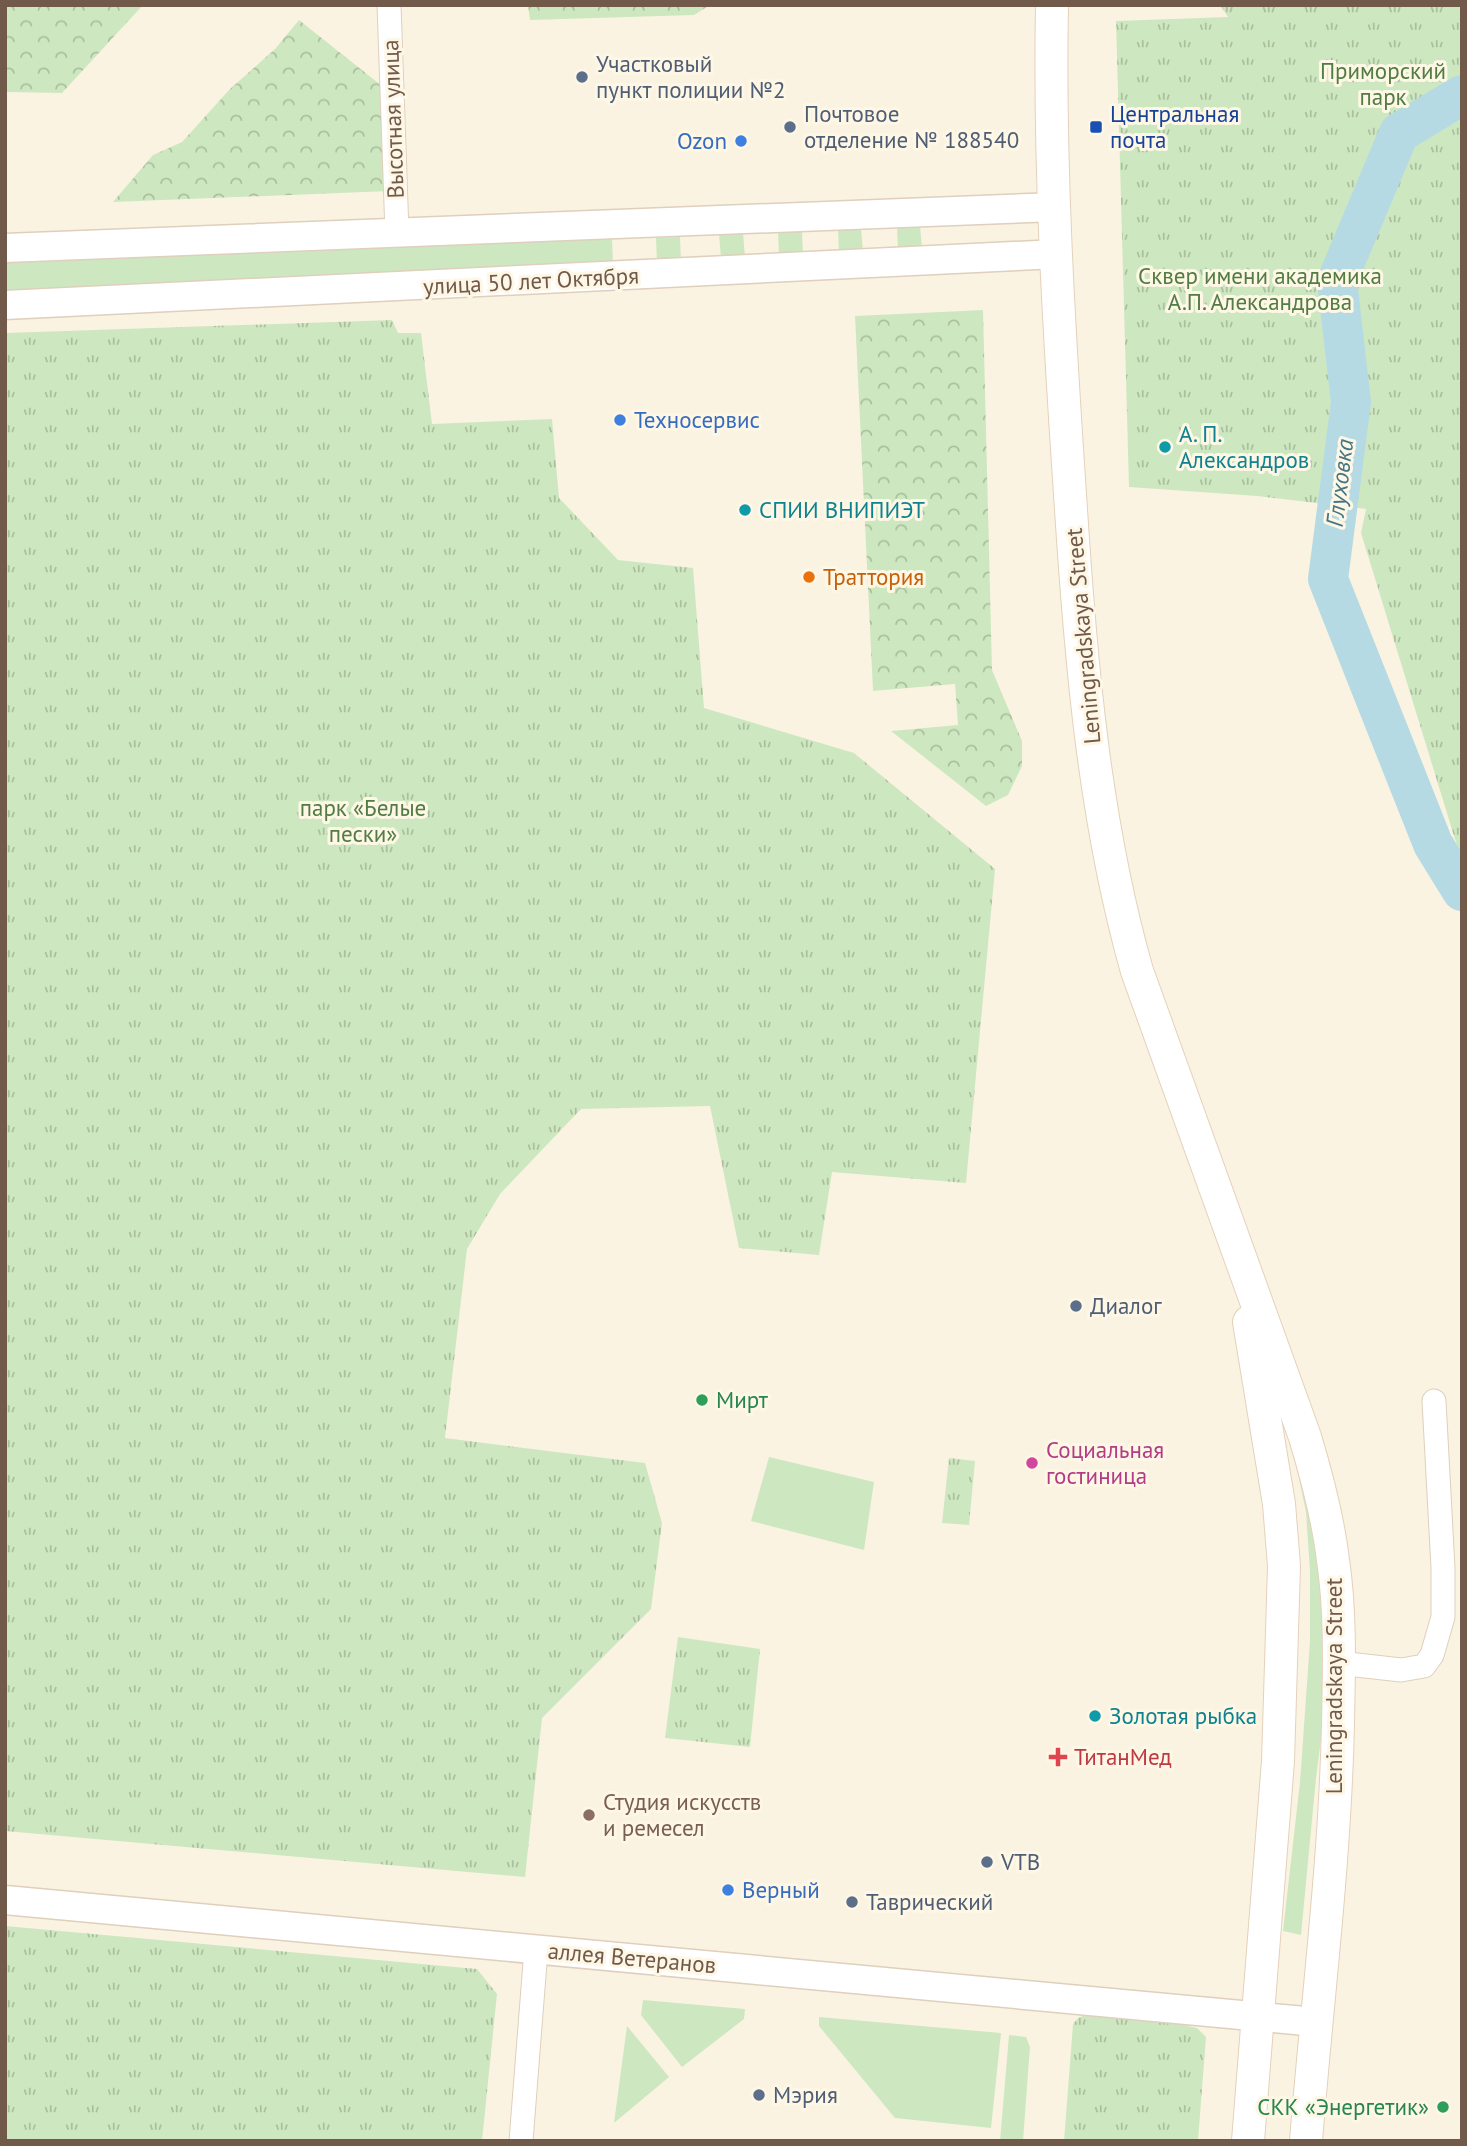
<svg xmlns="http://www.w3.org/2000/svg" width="1467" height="2146" font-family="'PT Sans',sans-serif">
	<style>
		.grass { fill: #cde8c0 }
		.forest { fill: url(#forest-crowns) }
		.park { fill: url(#park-tufts) }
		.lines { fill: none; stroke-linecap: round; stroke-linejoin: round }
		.river { stroke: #b6dae4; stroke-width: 40 }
		.minor-casing { stroke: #dfcfbd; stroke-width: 25 }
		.tertiary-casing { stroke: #dfcfbd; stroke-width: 31 }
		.secondary-casing { stroke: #e4d1bb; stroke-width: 34 }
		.minor { stroke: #fff; stroke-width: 23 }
		.tertiary { stroke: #fff; stroke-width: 28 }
		.secondary { stroke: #fff; stroke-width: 32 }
		.service-dot { fill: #5c6f8a; stroke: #fff7e6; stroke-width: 2.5 }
		.transit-dot { fill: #1a4fb4; stroke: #fff7e6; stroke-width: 2.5 }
		.shop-dot { fill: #3f7fe0; stroke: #fff7e6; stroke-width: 2.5 }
		.culture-dot { fill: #0f9aa8; stroke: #fff7e6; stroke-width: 2.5 }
		.food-dot { fill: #e8710a; stroke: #fff7e6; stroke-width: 2.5 }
		.leisure-dot { fill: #2e9e5b; stroke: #fff7e6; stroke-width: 2.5 }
		.hotel-dot { fill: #d1479c; stroke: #fff7e6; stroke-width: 2.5 }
		.health-dot { fill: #e0444e; stroke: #fff7e6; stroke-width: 2.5 }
		.education-dot { fill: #8d6e63; stroke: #fff7e6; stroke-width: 2.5 }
		.labels { text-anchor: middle; stroke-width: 6; stroke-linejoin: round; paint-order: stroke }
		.service-label { font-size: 23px; fill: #4e5e75; stroke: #fff7e6; text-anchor: start }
		.park-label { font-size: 23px; fill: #517c43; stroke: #fff7e6 }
		.transit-label { font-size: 23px; fill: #164399; stroke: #fff7e6; text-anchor: start }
		.street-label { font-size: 23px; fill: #715a49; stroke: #fff7e6 }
		.shop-label { font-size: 23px; fill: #366cbe; stroke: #fff7e6; text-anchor: start }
		.culture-label { font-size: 23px; fill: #0d838f; stroke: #fff7e6; text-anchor: start }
		.food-label { font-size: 23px; fill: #c56008; stroke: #fff7e6; text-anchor: start }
		.leisure-label { font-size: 23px; fill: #27864d; stroke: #fff7e6; text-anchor: start }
		.hotel-label { font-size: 23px; fill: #b23c85; stroke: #fff7e6; text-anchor: start }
		.health-label { font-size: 23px; fill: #be3a42; stroke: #fff7e6; text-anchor: start }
		.education-label { font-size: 23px; fill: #785e54; stroke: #fff7e6; text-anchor: start }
		.water-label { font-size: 24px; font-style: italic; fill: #437585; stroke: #fff7e6 }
	</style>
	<defs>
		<pattern id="forest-crowns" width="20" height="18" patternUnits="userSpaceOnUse" patternTransform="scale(1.75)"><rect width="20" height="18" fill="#cde8c0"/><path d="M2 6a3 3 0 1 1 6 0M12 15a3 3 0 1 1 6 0" fill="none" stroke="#abbf9e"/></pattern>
		<pattern id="park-tufts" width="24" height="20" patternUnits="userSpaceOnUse" patternTransform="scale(1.75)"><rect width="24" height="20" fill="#cde8c0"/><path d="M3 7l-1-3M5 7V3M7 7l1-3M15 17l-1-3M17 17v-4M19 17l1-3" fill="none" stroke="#abbf9e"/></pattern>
	</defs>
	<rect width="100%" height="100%" fill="#fbf3e1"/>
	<!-- grass -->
	<g class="grass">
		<path d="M 920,225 L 922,249 L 898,250 L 897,226 Z"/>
		<path d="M 861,228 L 863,252 L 839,253 L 838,229 Z"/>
		<path d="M 802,231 L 803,255 L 779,256 L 778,232 Z"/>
		<path d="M 743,233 L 745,257 L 721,258 L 719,234 Z"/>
		<path d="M 680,237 L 681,261 L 657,262 L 656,238 Z"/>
		<path d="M 612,238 L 613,265 L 5,291 L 5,263 Z"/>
		<path d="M 1295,1446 L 1313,1511 L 1327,1645 L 1325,1708 L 1316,1778 L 1301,1935 L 1283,1931 L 1300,1782 L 1310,1641 L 1310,1571 L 1306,1512 L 1297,1469 Z"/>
		<path d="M 769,1457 L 874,1482 L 864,1550 L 751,1521 Z"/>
		<path d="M 643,2000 L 745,2009 L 744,2019 L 682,2067 L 641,2015 Z"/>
		<path d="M 819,2017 L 1001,2033 L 991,2128 L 895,2118 L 819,2026 Z"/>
		<path d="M 627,2026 L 669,2077 L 614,2123 Z"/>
		<path d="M 1009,2035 L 1026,2037 L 1030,2047 L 1023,2141 L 1000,2141 Z"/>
	</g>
	<!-- forest -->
	<g class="forest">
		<path d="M 5,5 L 143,5 L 62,93 L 5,92 Z"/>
		<path d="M 528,5 L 710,5 L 694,15 L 530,20 Z"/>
		<path d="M 299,20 L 382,86 L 389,191 L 113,202 L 153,155 L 182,142 L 230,89 L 275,49 Z"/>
		<path d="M 983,310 L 992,670 L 1022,741 L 1022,766 L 1008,795 L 986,806 L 891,731 L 958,725 L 955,684 L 873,691 L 855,316 Z"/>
	</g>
	<!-- park -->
	<g class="park">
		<path d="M 1220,5 L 1462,5 L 1462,862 L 1361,533 L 1366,509 L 1257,496 L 1129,487 L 1116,21 L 1228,17 Z"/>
		<path d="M 392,320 L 398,333 L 421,333 L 432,424 L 552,419 L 559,498 L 618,560 L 693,568 L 704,708 L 854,753 L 995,869 L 966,1183 L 832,1172 L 819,1255 L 739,1248 L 710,1106 L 581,1109 L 500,1194 L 467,1249 L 445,1438 L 645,1463 L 662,1523 L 651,1609 L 542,1718 L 525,1877 L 5,1831 L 5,333 Z"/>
		<path d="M 949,1458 L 975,1461 L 969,1525 L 942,1523 Z"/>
		<path d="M 678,1637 L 760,1649 L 750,1747 L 665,1738 Z"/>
		<path d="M 5,1926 L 477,1969 L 497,1994 L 482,2141 L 5,2141 Z"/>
		<path d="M 1088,2014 L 1175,2023 L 1197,2028 L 1206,2037 L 1198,2141 L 1064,2141 L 1073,2024 L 1078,2018 Z"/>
	</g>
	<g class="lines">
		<!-- river -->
		<path class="river" d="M 1462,95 L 1399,133 L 1337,281 L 1351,402 L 1328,579 L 1433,844 L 1462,891"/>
		<defs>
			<g id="minor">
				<path d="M 389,5 L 397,233"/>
				<path d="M 1339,1663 L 1401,1670 L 1424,1666 L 1432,1655 L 1443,1617 L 1443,1568 L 1434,1401"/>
				<path d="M 521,2141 L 536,1950"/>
			</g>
			<g id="tertiary">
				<path d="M 5,248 L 1055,207"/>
				<path d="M 5,305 L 1057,254"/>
				<path d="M 5,1900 L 1316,2022"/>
			</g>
			<g id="secondary">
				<path d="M 1052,5 C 1049,158 1058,312 1068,464 C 1079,634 1090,806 1137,971 L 1305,1437 C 1317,1477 1328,1518 1333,1560 C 1341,1614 1339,1670 1338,1724 C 1335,1863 1317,2002 1306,2141"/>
				<path d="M 1248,2141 L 1278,1761 L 1284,1566 L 1279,1504 L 1249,1322"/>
			</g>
		</defs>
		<!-- minor casing -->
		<use href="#minor" class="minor-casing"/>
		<!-- tertiary casing -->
		<use href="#tertiary" class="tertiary-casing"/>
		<!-- secondary casing -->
		<use href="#secondary" class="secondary-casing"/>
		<!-- minor -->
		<use href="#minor" class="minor"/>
		<!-- tertiary -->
		<use href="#tertiary" class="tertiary"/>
		<!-- secondary -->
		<use href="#secondary" class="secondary"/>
	</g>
	<!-- markers -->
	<g class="service-dot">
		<circle cx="582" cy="77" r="7"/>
		<circle cx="790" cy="127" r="7"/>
		<circle cx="1076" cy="1306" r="7"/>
		<circle cx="987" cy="1862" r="7"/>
		<circle cx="852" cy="1902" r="7"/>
		<circle cx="759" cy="2095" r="7"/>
	</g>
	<rect class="transit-dot" x="1089" y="120" width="14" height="14" rx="3.5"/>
	<g class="shop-dot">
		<circle cx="741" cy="141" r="7"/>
		<circle cx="620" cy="420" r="7"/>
		<circle cx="728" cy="1890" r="7"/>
	</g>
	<g class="culture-dot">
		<circle cx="1165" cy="447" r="7"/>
		<circle cx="745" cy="510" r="7"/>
		<circle cx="1095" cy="1716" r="7"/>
	</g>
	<circle class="food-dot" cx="809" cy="577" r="7"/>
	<g class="leisure-dot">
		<circle cx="702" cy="1400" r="7"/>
		<circle cx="1443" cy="2107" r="7"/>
	</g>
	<circle class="hotel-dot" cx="1032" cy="1463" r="7"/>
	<path class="health-dot" d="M1054.5 1746.5h7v7h7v7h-7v7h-7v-7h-7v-7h7z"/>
	<circle class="education-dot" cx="589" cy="1815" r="7"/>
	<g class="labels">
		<!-- service labels -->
		<g class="service-label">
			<text x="596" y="72">Участковый<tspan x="596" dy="26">пункт полиции №2</tspan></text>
			<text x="804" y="122">Почтовое<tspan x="804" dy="26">отделение № 188540</tspan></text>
			<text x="1090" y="1314">Диалог</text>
			<text x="1001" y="1870">VTB</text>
			<text x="866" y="1910">Таврический</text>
			<text x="773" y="2103">Мэрия</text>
		</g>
		<!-- park labels -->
		<g class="park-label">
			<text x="1383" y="79">Приморский<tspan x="1383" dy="26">парк</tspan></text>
			<text x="1260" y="284">Сквер имени академика<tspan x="1260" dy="26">А.П. Александрова</tspan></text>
			<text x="363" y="816">парк «Белые<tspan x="363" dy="26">пески»</tspan></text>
		</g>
		<!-- transit labels -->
		<g class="transit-label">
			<text x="1110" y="122">Центральная<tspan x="1110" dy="26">почта</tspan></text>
		</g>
		<!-- street labels -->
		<g class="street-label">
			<text transform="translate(393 119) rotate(-92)" y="8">Высотная улица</text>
			<text transform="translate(531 281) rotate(-3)" y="8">улица 50 лет Октября</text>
			<text transform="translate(1083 636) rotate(-95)" y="8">Leningradskaya Street</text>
			<text transform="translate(1334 1686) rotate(-90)" y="8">Leningradskaya Street</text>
			<text transform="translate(632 1958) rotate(5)" y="8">аллея Ветеранов</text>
		</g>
		<!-- shop labels -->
		<g class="shop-label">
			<text x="727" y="149" text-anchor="end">Ozon</text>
			<text x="634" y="428">Техносервис</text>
			<text x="742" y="1898">Верный</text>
		</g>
		<!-- culture labels -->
		<g class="culture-label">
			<text x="1179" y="442">А. П.<tspan x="1179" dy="26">Александров</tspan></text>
			<text x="759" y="518">СПИИ ВНИПИЭТ</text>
			<text x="1109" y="1724">Золотая рыбка</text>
		</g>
		<!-- food labels -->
		<g class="food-label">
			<text x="823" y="585">Траттория</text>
		</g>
		<!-- leisure labels -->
		<g class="leisure-label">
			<text x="716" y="1408">Мирт</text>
			<text x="1429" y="2115" text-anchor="end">СКК «Энергетик»</text>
		</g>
		<!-- hotel labels -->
		<g class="hotel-label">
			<text x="1046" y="1458">Социальная<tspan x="1046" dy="26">гостиница</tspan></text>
		</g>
		<!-- health labels -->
		<g class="health-label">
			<text x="1074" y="1765">ТитанМед</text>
		</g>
		<!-- education labels -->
		<g class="education-label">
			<text x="603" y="1810">Студия искусств<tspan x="603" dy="26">и ремесел</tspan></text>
		</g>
		<!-- water labels -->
		<g class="water-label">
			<text transform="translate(1340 483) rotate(-83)" y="8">Глуховка</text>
		</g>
	</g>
	<!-- border -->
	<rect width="1467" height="2146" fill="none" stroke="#715a49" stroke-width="14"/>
</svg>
